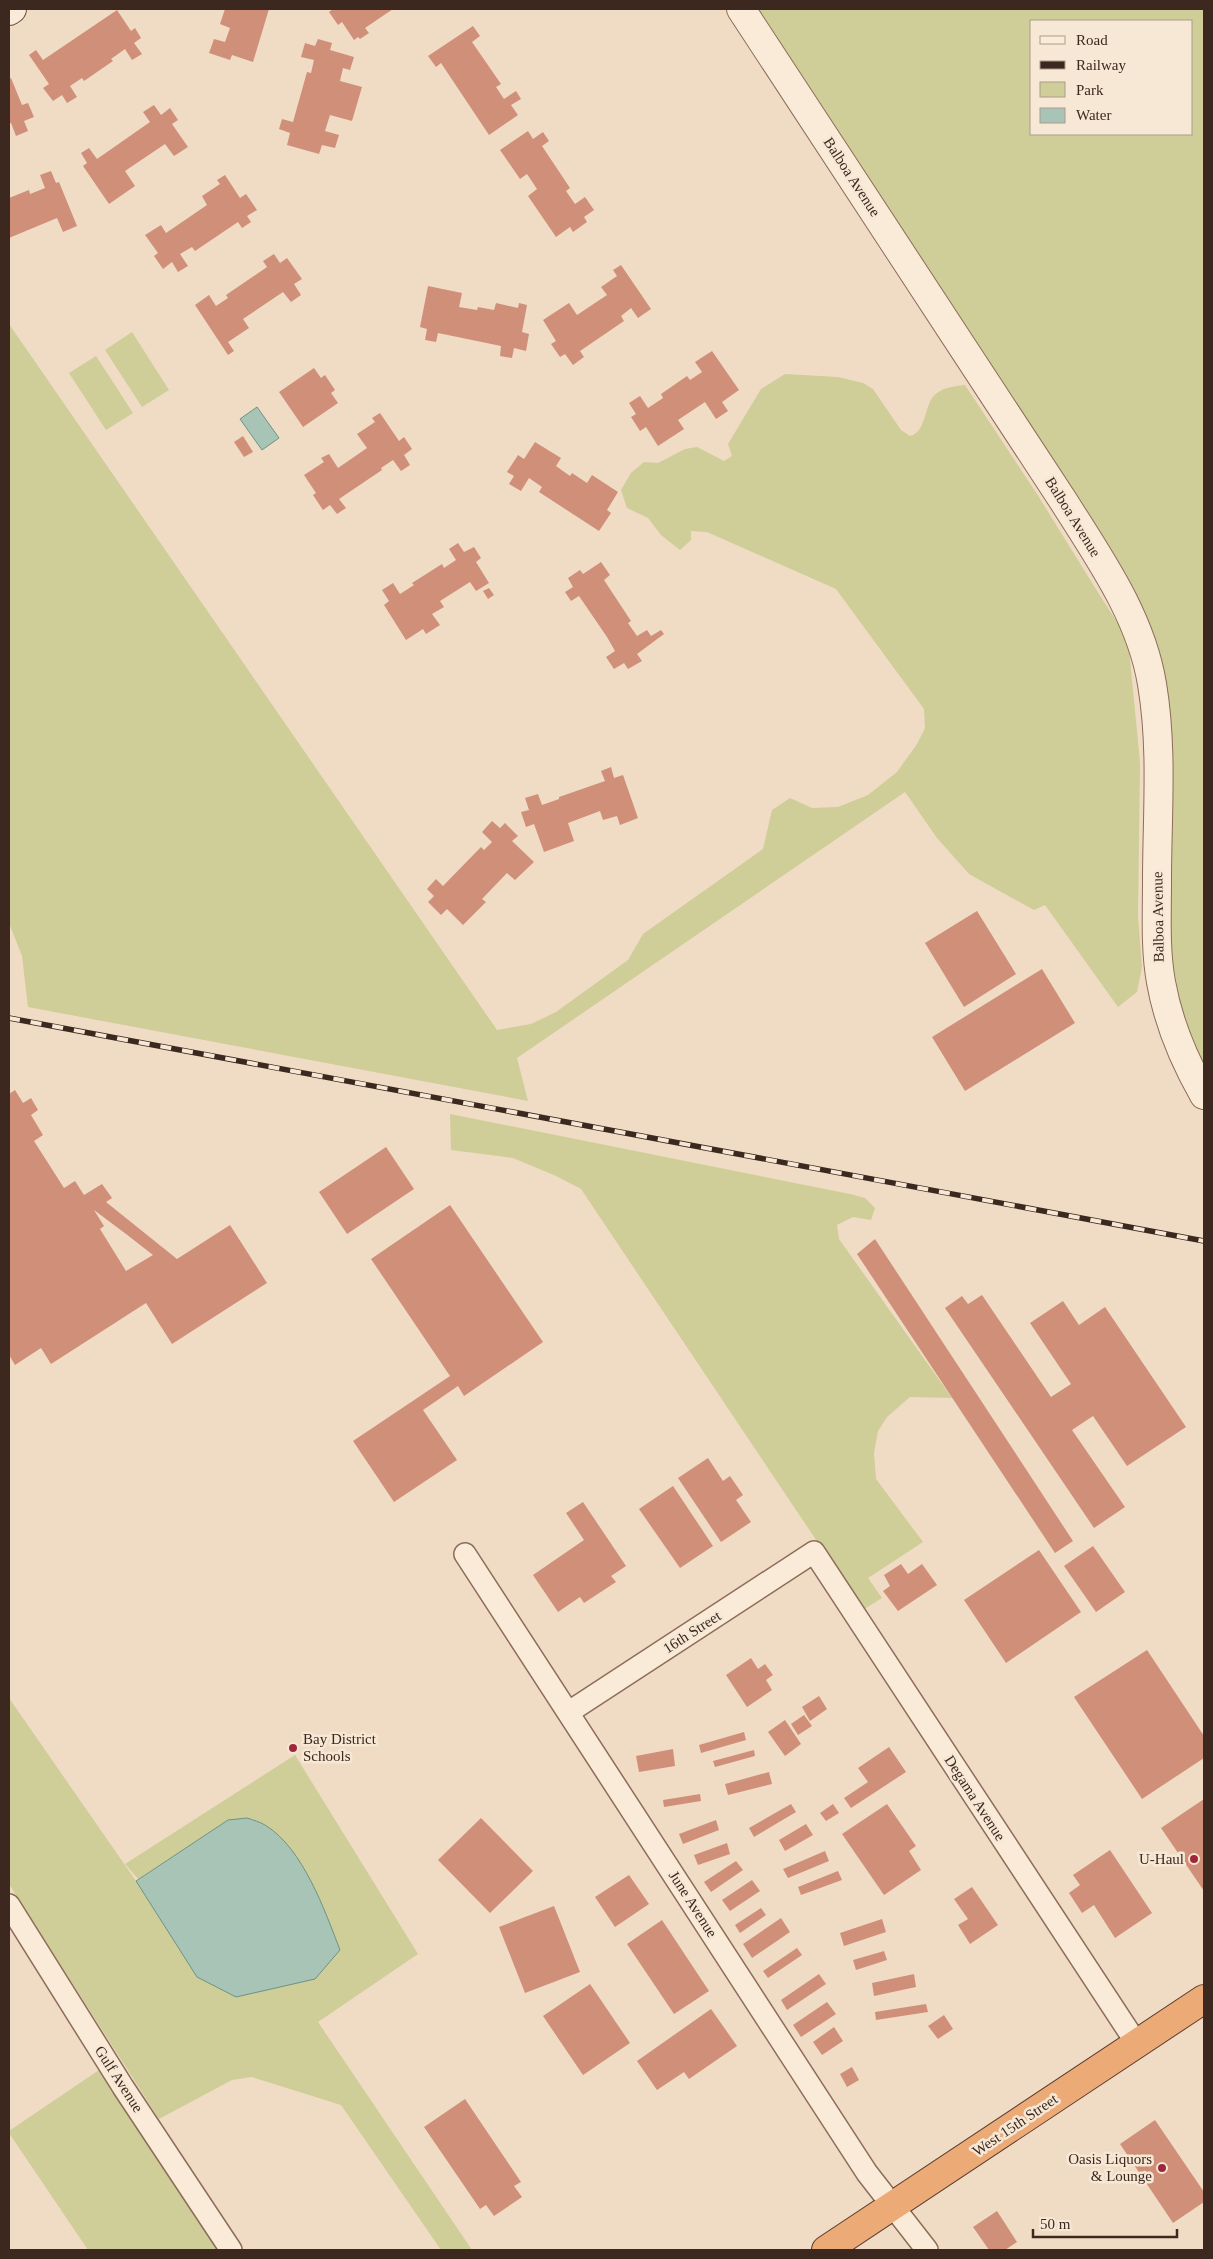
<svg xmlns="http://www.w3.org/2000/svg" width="1213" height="2259" font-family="'Times New Roman',serif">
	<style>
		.green { fill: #cfcd98; fill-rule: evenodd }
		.water { fill: #a7c4b6; stroke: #6c9383 }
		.building { fill: #d08f79; fill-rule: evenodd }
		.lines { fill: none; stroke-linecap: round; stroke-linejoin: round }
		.minor-casing { stroke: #8d6c5a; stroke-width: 24 }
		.tertiary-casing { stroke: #8d6c5a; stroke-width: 30 }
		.secondary-casing { stroke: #6e4d3d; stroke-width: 30 }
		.trunk-casing { stroke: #5a3b2e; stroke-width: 30 }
		.minor { stroke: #faebd9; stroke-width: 21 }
		.tertiary { stroke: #faebd9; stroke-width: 28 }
		.secondary { stroke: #faebd9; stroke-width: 28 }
		.trunk { stroke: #ecaa76; stroke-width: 28 }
		.rail-casing { stroke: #3c281e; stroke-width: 5.5 }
		.rail { stroke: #f7e8d5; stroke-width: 4; stroke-dasharray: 11; stroke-linecap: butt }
		.poi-dot { fill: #9f273b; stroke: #f7e8d5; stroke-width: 2 }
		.labels { text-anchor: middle; stroke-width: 5; stroke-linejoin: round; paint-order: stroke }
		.street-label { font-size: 15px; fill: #3c281e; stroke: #f7e8d5 }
		.poi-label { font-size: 15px; fill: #3c281e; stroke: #f7e8d5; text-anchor: end }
	</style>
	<rect width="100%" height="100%" fill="#f0dcc5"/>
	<!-- green -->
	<g class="green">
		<path d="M 755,9 L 1204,9 L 1204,1071 L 1184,1020 L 1170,950 L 1165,693 ZM 1032,21 L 1192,21 L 1192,134 L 1032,134 Z"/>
		<path d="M 9,324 L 497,1030 L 531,1024 L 556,1012 L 628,960 L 643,934 L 763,849 L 772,810 L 790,798 L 812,808 L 838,807 L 868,795 L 897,772 L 917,744 L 925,728 L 924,709 L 836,589 L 707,532 L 691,531 L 691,540 L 680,550 L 661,535 L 648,518 L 627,508 L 621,490 L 631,473 L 644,462 L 658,463 L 685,449 L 697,447 L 724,461 L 732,456 L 728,444 L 761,389 L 785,374 L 838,377 L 863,383 L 873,389 L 901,430 L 910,436 C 928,432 923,402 937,393 C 945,387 956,386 965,385 L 1037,494 L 1099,594 L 1128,639 L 1140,762 L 1138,916 L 1142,967 L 1137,992 L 1118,1007 L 1045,905 L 1034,910 L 969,874 L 937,838 L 905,792 L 517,1058 L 528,1101 L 28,1007 L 22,956 L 9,923 Z"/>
		<path d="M 132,332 L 169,390 L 142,407 L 105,350 Z"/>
		<path d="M 96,356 L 133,413 L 106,430 L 69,373 Z"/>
		<path d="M 450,1114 L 850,1194 L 865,1198 L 875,1208 L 871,1220 L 853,1217 L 837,1225 L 839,1239 L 952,1398 L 910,1397 L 887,1417 L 878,1431 L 874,1453 L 876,1479 L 923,1542 L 868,1578 L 882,1598 L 863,1610 L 581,1189 L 556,1176 L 513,1158 L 451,1150 Z"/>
		<path d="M 9,1698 L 136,1881 L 197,1977 L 275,1833 L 264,1824 L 247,1818 L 228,1820 L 138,1879 L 125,1864 L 295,1755 L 418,1954 L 318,2022 L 472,2250 L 441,2250 L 341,2105 L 252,2077 L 232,2080 L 159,2119 L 9,1884 Z"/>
		<path d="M 105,2066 L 219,2250 L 88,2250 L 9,2133 L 9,2131 Z"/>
	</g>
	<!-- water -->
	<g class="water">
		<path d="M 257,407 L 279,438 L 262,450 L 240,419 Z"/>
		<path d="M 247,1818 C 253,1820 260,1822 265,1825 C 303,1848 325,1911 340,1950 L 315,1979 L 236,1997 L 197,1977 L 136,1881 L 228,1820 Z"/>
	</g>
	<!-- building -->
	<g class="building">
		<path d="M 225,9 L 269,9 L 253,62 L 232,55 L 230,60 L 209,53 L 214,39 L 225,42 L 230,28 L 220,24 Z"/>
		<path d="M 333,9 L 393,9 L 365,28 L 369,33 L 360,39 L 358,37 L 354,40 L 342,22 L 338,25 L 329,12 Z"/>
		<path d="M 117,10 L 131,31 L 135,28 L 141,38 L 134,43 L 142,54 L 132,60 L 125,49 L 111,59 L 113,61 L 84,81 L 82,78 L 70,86 L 77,97 L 67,103 L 62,95 L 53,101 L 43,88 L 49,84 L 29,55 L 36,50 L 43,60 Z"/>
		<path d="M 473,26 L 480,36 L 472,42 L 501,84 L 496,87 L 504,99 L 516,91 L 521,99 L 511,105 L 518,115 L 489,135 L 441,63 L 436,67 L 428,56 Z"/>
		<path d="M 318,39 L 332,43 L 330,50 L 354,57 L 350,70 L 343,68 L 340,81 L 362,87 L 352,121 L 330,115 L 325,131 L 339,135 L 335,148 L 322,145 L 319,154 L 287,145 L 290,133 L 279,129 L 282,119 L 293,122 L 307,72 L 311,73 L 314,60 L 301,57 L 305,43 L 315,46 Z"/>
		<path d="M 11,78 L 22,105 L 28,103 L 34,117 L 24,121 L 28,131 L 16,136 L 11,123 L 9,123 L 9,79 Z"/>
		<path d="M 154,105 L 161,115 L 170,108 L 178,120 L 172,124 L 188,147 L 174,156 L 165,144 L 125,171 L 135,186 L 109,204 L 83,166 L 87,163 L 81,153 L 89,148 L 97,159 L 150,122 L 143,112 Z"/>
		<path d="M 528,131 L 533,139 L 543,132 L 549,141 L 542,146 L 570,188 L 566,191 L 575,204 L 585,197 L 594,210 L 584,217 L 587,222 L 573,232 L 570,227 L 556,237 L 528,196 L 537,189 L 527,174 L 520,179 L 500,150 Z"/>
		<path d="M 51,171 L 56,183 L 59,182 L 77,226 L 63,232 L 57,218 L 9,238 L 9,198 L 29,190 L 30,194 L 45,188 L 40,175 Z"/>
		<path d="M 225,175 L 240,198 L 246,194 L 257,210 L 247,216 L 251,222 L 242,228 L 238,222 L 195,251 L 192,247 L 180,254 L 188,266 L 178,272 L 172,262 L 163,269 L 154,256 L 158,253 L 145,235 L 161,225 L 166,233 L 207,205 L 202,196 L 220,184 L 217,180 Z"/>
		<path d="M 274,254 L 280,263 L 287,258 L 302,279 L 294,284 L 301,295 L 291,302 L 283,292 L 243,319 L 249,328 L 228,342 L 234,351 L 228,355 L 195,305 L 209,295 L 216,306 L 228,298 L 226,295 L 267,267 L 263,261 Z"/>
		<path d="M 621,265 L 651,309 L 638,318 L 631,308 L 621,316 L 624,321 L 580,351 L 584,357 L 573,365 L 565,354 L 560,357 L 551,344 L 556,341 L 543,320 L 569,303 L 577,315 L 607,295 L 601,287 L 617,276 L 613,270 Z"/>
		<path d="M 428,286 L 462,293 L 459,307 L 477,310 L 478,307 L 494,310 L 496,303 L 518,308 L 519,303 L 527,305 L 522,332 L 529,334 L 526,351 L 514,348 L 512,358 L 500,356 L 501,346 L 438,333 L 436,342 L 425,340 L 427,329 L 420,327 Z"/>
		<path d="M 712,351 L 739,390 L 722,402 L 728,411 L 716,419 L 705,402 L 678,420 L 684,429 L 658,446 L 646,427 L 640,431 L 631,417 L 636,414 L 629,403 L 640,396 L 648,408 L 663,398 L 661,394 L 687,376 L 690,380 L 702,372 L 695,362 Z"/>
		<path d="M 314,368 L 321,378 L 325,375 L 335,390 L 331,393 L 338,403 L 303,427 L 279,392 Z"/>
		<path d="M 380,413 L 399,441 L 404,437 L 412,449 L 404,455 L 410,465 L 401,471 L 393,460 L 381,468 L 382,470 L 339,499 L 346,508 L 337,514 L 330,505 L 323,510 L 313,495 L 316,493 L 304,475 L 324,462 L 321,458 L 329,454 L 338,468 L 367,448 L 357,434 L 375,422 L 372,418 Z"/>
		<path d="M 243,436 L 253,452 L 244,457 L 234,442 Z"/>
		<path d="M 535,442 L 561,458 L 556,466 L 570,476 L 572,473 L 587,483 L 592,475 L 618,492 L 607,510 L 611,513 L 599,531 L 539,492 L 542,487 L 529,478 L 521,491 L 509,484 L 514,476 L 507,472 L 518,455 L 524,459 Z"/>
		<path d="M 458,543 L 464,552 L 474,547 L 481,558 L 476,562 L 489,583 L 476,591 L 470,582 L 440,601 L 444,607 L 432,614 L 440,625 L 426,634 L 423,629 L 406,640 L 384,605 L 389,601 L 382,590 L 393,583 L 400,594 L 414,585 L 412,583 L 442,564 L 444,568 L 456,560 L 449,549 Z"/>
		<path d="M 601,562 L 610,575 L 604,580 L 631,621 L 628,623 L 637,636 L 647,630 L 651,636 L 661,630 L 664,634 L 637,654 L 642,661 L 628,669 L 624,663 L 614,669 L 606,657 L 615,651 L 607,637 L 579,596 L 571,601 L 565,592 L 573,587 L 568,578 L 580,570 L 583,574 Z"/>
		<path d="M 489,588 L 494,595 L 488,599 L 483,591 Z"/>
		<path d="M 611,767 L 614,778 L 623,775 L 638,818 L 620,825 L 617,816 L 603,820 L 600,811 L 568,823 L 574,841 L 544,852 L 534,824 L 526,827 L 521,812 L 529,810 L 525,798 L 538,794 L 542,805 L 559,799 L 559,797 L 605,781 L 601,771 Z"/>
		<path d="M 492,821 L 500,828 L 505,823 L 518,836 L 512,841 L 534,862 L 515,880 L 507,873 L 482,899 L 486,902 L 463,925 L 447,909 L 441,915 L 428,902 L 434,896 L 427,889 L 436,879 L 443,886 L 481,847 L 484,850 L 492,842 L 482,832 Z"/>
		<path d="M 977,911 L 1016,974 L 964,1007 L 925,943 Z"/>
		<path d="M 1042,969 L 1075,1023 L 965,1091 L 932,1037 Z"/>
		<path d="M 15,1090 L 23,1103 L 31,1098 L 38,1110 L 31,1115 L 43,1135 L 34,1141 L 64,1188 L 75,1181 L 84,1195 L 102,1184 L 112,1198 L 106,1202 L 177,1259 L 230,1225 L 267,1283 L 172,1344 L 146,1303 L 51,1364 L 41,1348 L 15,1365 L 9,1355 L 9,1094 ZM 94,1210 L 126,1234 L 153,1255 L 126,1271 L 100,1229 L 104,1226 Z"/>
		<path d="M 386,1147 L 414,1189 L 347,1234 L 319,1192 Z"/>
		<path d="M 450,1205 L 543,1342 L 464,1396 L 458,1386 L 423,1410 L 457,1460 L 394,1502 L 353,1441 L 450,1376 L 371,1259 Z"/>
		<path d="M 875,1239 L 1073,1541 L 1055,1553 L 857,1254 Z"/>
		<path d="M 982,1295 L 1051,1397 L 1071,1384 L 1030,1323 L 1063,1301 L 1079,1325 L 1105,1307 L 1186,1427 L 1127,1466 L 1093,1416 L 1072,1430 L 1125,1507 L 1094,1528 L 945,1308 L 962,1296 L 968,1304 Z"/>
		<path d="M 708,1458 L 723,1481 L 730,1476 L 743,1495 L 736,1500 L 751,1522 L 721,1542 L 678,1478 Z"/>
		<path d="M 673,1486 L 713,1546 L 680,1568 L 639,1509 Z"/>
		<path d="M 583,1502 L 626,1566 L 611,1576 L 616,1582 L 584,1603 L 580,1597 L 558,1612 L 533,1575 L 584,1540 L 566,1513 Z"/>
		<path d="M 1093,1546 L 1125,1592 L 1096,1612 L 1064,1566 Z"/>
		<path d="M 1039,1550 L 1081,1612 L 1006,1663 L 964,1600 Z"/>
		<path d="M 901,1564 L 908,1574 L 922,1564 L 937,1585 L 898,1611 L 883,1591 L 890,1586 L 884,1575 Z"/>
		<path d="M 1147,1650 L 1204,1736 L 1204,1758 L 1142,1799 L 1074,1697 Z"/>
		<path d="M 751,1658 L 758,1669 L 765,1664 L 773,1675 L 766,1680 L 772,1690 L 747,1707 L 726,1675 Z"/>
		<path d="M 819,1696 L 827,1709 L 810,1721 L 802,1707 Z"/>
		<path d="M 804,1715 L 812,1726 L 798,1735 L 791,1724 Z"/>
		<path d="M 785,1720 L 801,1744 L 785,1756 L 768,1732 Z"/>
		<path d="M 744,1732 L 746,1740 L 701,1753 L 699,1745 Z"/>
		<path d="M 889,1747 L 906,1772 L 851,1808 L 844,1798 L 868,1782 L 858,1768 Z"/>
		<path d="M 673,1749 L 675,1766 L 639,1772 L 636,1756 Z"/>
		<path d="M 754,1750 L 755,1756 L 715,1767 L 713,1761 Z"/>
		<path d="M 769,1772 L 772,1784 L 728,1795 L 725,1784 Z"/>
		<path d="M 700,1794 L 701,1801 L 664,1807 L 663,1800 Z"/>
		<path d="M 1204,1799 L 1204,1891 L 1161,1828 Z"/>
		<path d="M 791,1804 L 796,1812 L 754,1837 L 749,1828 Z"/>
		<path d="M 833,1804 L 839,1813 L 826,1821 L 820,1813 Z"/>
		<path d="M 887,1804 L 916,1846 L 909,1851 L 921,1870 L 884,1895 L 842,1834 Z"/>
		<path d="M 481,1818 L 533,1871 L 490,1913 L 438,1860 Z"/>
		<path d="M 716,1820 L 719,1830 L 683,1844 L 679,1834 Z"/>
		<path d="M 806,1824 L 813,1835 L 785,1851 L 779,1840 Z"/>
		<path d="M 727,1843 L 730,1854 L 698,1865 L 694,1855 Z"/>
		<path d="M 1110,1850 L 1152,1913 L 1115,1938 L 1094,1905 L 1082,1913 L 1069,1893 L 1080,1885 L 1073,1875 Z"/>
		<path d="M 825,1851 L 829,1861 L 788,1878 L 783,1869 Z"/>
		<path d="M 736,1861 L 743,1870 L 711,1892 L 704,1882 Z"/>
		<path d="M 838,1871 L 842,1880 L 801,1895 L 798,1887 Z"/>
		<path d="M 629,1875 L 649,1904 L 615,1927 L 595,1897 Z"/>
		<path d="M 752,1880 L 760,1891 L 730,1911 L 722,1900 Z"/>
		<path d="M 972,1887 L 998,1925 L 970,1944 L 958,1925 L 968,1919 L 954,1899 Z"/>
		<path d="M 554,1906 L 580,1972 L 525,1993 L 499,1927 Z"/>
		<path d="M 761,1908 L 766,1915 L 740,1933 L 735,1925 Z"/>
		<path d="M 781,1918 L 790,1932 L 752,1958 L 743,1944 Z"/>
		<path d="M 882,1919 L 886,1932 L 844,1946 L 840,1933 Z"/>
		<path d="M 662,1920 L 709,1991 L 674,2014 L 627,1944 Z"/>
		<path d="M 797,1948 L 802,1955 L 768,1978 L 763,1971 Z"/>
		<path d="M 884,1951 L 887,1960 L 856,1970 L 853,1960 Z"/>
		<path d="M 819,1974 L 826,1984 L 787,2010 L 781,2000 Z"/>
		<path d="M 914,1974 L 916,1987 L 874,1996 L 872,1983 Z"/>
		<path d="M 590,1984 L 630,2043 L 583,2075 L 543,2016 Z"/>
		<path d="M 827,2002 L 836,2014 L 801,2037 L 793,2025 Z"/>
		<path d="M 926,2004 L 928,2012 L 876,2020 L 875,2012 Z"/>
		<path d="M 711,2009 L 737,2046 L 689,2079 L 684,2072 L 657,2090 L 637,2061 Z"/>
		<path d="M 944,2015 L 953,2029 L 938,2039 L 928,2026 Z"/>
		<path d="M 834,2027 L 843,2041 L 822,2055 L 813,2042 Z"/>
		<path d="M 852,2067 L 859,2080 L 847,2087 L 840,2074 Z"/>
		<path d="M 465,2099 L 521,2182 L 514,2186 L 522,2197 L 494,2216 L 486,2205 L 480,2209 L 424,2127 Z"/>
		<path d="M 1155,2120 L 1204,2192 L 1204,2202 L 1173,2223 L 1120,2144 Z"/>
		<path d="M 997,2211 L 1017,2242 L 1005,2250 L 989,2250 L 973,2227 Z"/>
	</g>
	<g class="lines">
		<defs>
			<g id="minor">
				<path d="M 465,1554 L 867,2173 L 927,2250"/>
				<path d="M 569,1712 L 814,1552 L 1137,2044"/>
				<path d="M 9,1905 L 123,2087 L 231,2250"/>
			</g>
			<path id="tertiary" d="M 741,9 L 1064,502 C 1100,559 1141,617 1152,684 C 1163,749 1157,816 1157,881 C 1157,915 1155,949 1161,982 C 1168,1022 1184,1060 1204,1095"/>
			<path id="secondary" d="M 9,11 L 12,9"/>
			<path id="trunk" d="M 826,2250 L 1204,1999"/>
		</defs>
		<!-- minor casing -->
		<use href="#minor" class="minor-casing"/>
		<!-- tertiary casing -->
		<use href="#tertiary" class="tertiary-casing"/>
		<!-- secondary casing -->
		<use href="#secondary" class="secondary-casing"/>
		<!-- trunk casing -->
		<use href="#trunk" class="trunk-casing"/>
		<!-- minor -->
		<use href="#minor" class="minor"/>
		<!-- tertiary -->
		<use href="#tertiary" class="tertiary"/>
		<!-- secondary -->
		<use href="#secondary" class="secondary"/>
		<!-- trunk -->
		<use href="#trunk" class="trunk"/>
		<defs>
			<path id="rail" d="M 9,1018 L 1204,1241"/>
		</defs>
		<!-- rail casing -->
		<use href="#rail" class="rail-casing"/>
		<!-- rail -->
		<use href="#rail" class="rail"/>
	</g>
	<!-- markers -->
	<g class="poi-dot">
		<circle cx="293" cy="1748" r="5"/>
		<circle cx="1194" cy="1859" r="5"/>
		<circle cx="1162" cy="2168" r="5"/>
	</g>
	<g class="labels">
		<!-- street labels -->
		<g class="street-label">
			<text transform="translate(852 177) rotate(57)" y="5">Balboa Avenue</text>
			<text transform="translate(1073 517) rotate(58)" y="5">Balboa Avenue</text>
			<text transform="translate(1158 917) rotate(-91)" y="5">Balboa Avenue</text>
			<text transform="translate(692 1632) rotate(-33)" y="5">16th Street</text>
			<text transform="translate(975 1798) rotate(57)" y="5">Degama Avenue</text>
			<text transform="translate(693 1904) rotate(57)" y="5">June Avenue</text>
			<text transform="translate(119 2079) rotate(57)" y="5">Gulf Avenue</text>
			<text transform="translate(1015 2125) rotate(-34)" y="5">West 15th Street</text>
		</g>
		<!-- poi labels -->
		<g class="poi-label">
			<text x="303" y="1744" text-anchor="start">Bay District<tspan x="303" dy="17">Schools</tspan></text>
			<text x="1184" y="1864">U-Haul</text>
			<text x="1152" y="2164">Oasis Liquors<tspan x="1152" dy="17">&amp; Lounge</tspan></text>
		</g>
	</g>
	<!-- border -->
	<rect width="1213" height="2259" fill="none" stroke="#3c281e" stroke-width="20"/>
	<!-- legend -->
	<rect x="1030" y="20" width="162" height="115" fill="#f7e8d5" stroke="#ac9b8c"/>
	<rect x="1040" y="36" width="25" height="8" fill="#faebd9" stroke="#ac9b8c"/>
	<text x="1076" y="45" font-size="15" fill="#3c281e">Road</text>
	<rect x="1040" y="61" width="25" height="8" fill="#3c281e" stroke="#ac9b8c"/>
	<text x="1076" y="70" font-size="15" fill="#3c281e">Railway</text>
	<rect x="1040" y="82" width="25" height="15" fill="#cfcd98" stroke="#ac9b8c"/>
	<text x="1076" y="95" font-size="15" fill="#3c281e">Park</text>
	<rect x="1040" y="108" width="25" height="15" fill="#a7c4b6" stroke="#ac9b8c"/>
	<text x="1076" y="120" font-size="15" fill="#3c281e">Water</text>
	<!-- scale -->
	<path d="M1033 2229v8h144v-8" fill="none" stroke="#3c281e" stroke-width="2.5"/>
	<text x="1040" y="2229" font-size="15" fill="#3c281e" stroke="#f7e8d5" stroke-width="4" paint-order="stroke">50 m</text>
</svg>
